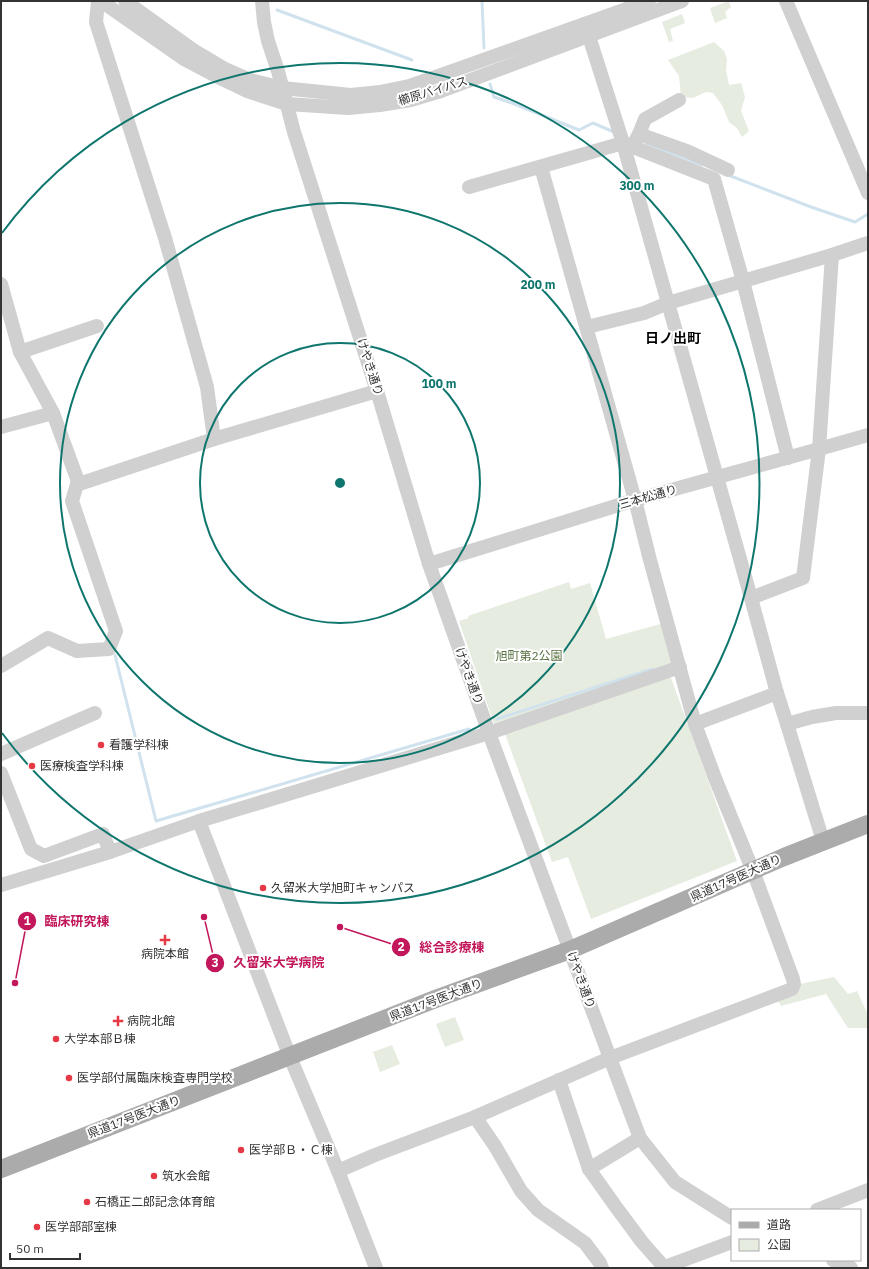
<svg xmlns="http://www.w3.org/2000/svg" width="869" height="1269" font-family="'IBM Plex Sans','Noto Sans JP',sans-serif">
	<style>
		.green { fill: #e6ecdf }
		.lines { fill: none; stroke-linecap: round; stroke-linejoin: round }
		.stream { stroke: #cfe2ee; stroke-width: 3 }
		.minor { stroke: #d0d0d0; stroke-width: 14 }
		.major { stroke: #ababab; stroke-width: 18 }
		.ring { fill: none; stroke: #0f766e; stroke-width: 2 }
		.poi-dot { fill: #e63946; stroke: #fff; stroke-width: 1.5 }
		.labels { text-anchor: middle; stroke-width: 4; stroke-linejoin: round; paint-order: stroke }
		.street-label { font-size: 12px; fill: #333; stroke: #fff }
		.park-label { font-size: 12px; fill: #56703f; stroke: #fff }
		.poi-label { font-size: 12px; fill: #333; stroke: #fff; text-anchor: start }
		.quarter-label { font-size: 14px; font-weight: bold; fill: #000; stroke: #fff }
		.centre { fill: #0f766e; stroke: #fff; stroke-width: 2 }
		.ring-label { font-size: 12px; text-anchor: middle; font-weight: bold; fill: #0f766e; stroke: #fff; stroke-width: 4; stroke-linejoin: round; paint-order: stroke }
		.leader { fill: none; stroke: #c2185b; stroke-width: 1.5 }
		.callout-dot { fill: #c2185b; stroke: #fff; stroke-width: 1.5 }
		.mark-label { font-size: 12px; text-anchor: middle; font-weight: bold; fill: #fff }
		.callout-label { font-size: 13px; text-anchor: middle; font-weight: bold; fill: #c2185b; stroke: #fff; stroke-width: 4; stroke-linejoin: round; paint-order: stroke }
	</style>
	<rect width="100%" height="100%" fill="#fff"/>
	<!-- green -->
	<g class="green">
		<path d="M 729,1 L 731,7 L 725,12 L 727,18 L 715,23 L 710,8 Z"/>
		<path d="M 682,14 L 685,23 L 670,29 L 673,41 L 669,42 L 662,22 Z"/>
		<path d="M 714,42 L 724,51 L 727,59 L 726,71 L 729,85 L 741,83 L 745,97 L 741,111 L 749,131 L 742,137 L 737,128 L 729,122 L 722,105 L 713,93 L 706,92 L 693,98 L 681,97 L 679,76 L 668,60 Z"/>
		<path d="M 569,582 L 571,589 L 590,583 L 606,639 L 664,623 L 676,665 L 494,724 L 459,621 L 469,618 L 468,616 Z"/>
		<path d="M 670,675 L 737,861 L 591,919 L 568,857 L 552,862 L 505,734 Z"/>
		<path d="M 834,977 L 848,994 L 857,991 L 868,1015 L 868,1030 L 867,1028 L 848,1028 L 826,994 L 781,1006 L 778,1000 L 800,984 Z"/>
		<path d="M 455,1017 L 464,1040 L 445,1047 L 436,1024 Z"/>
		<path d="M 392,1045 L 400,1064 L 380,1072 L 373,1052 Z"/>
	</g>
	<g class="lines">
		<!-- stream -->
		<g class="stream">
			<path d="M 482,1 L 484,48"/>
			<path d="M 277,10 L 412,60"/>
			<path d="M 490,84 L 494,97 L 512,103 L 579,130 L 593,123 L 614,132"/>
			<path d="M 646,144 L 702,165"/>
			<path d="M 728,175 L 811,207 L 855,222 L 868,214"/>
			<path d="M 115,655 L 156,821 L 469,729"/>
			<path d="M 497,719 L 652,669"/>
		</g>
		<!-- minor -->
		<g class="minor">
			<path d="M 98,1 L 96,22 L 165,238 L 207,387 L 214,439"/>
			<path d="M 101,1 L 184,59 L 222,79 L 247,91 L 287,104 L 348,108 L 380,105 L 411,100 L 441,91 L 682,1"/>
			<path d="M 125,1 L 193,50 L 225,69 L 250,80 L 282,88 L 351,95 L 380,92 L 409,86 L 438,76 L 649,1"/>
			<path d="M 262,1 L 264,22 L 268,41 L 278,71 L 294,132 L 377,391 L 429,564 L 489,733 L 610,1058 L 640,1138 L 675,1182 L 732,1218"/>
			<path d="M 786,1 L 868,193"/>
			<path d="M 585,24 L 623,143 L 751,598 L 777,693 L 787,724 L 823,841"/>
			<path d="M 639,134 L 645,119 L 679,100"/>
			<path d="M 632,147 L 639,134 L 687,151 L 728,170"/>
			<path d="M 469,187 L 623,143 L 714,179 L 743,281 L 788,458"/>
			<path d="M 1,284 L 20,352 L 53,413 L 79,484 L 214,439 L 377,391"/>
			<path d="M 587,327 L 644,313 L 668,303 L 832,255 L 868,243"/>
			<path d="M 20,352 L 97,326"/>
			<path d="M 1,427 L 53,413"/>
			<path d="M 429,564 L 635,500 L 819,449 L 868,435"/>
			<path d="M 751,598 L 803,578 L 819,449 L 832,255"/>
			<path d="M 1,666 L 48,638 L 77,651 L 109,649 L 116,631 L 72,501 L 78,481"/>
			<path d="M 695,724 L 777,693"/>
			<path d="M 787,724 L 812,717 L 836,713 L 868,713"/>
			<path d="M 1,754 L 95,713"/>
			<path d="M 1,773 L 31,849 L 44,856 L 103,834 L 110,852"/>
			<path d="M 199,821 L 290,1057 L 338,1171 L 376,1268"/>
			<path d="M 1,885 L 110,852 L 199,821 L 489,733 L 680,667"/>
			<path d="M 559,1080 L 589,1169 L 616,1207 L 642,1242 L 664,1267"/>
			<path d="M 475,1117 L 495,1146 L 521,1191 L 538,1210 L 585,1243 L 600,1263 L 602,1268"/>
			<path d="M 589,1169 L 640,1138"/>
			<path d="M 338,1171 L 375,1155 L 475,1117 L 610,1058 L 792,989 L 794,984 L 793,979 L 753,871 L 715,778 L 695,724 L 650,560 L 635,500 L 541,167"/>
			<path d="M 817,1210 L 868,1190"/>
			<path d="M 833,1260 L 851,1268"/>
			<path d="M 662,1268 L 732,1242"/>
		</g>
		<!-- major -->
		<path class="major" d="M 1,1169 L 438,998 L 570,950 L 784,857 L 868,824"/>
	</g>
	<!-- distance rings -->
	<g class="ring">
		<circle cx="340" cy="483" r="140"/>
		<circle cx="340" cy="483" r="280"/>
		<path d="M2 233A420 420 0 1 1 2 733"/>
	</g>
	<!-- markers -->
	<g class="poi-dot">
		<circle cx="101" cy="745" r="4"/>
		<circle cx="32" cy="766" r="4"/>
		<circle cx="263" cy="888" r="4"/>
		<path d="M163 934h4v4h4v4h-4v4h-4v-4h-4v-4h4z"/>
		<path d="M116 1015h4v4h4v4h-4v4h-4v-4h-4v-4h4z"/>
		<circle cx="56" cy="1039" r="4"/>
		<circle cx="69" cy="1078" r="4"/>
		<circle cx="241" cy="1150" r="4"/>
		<circle cx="154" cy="1176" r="4"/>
		<circle cx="87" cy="1202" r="4"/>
		<circle cx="37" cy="1227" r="4"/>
	</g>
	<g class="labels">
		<!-- street labels -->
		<g class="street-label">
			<text transform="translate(433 91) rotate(-17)" y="4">櫛原バイパス</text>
			<text transform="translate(370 367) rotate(72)" y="4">けやき通り</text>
			<text transform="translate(648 497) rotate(-16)" y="4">三本松通り</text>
			<text transform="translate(469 676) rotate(70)" y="4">けやき通り</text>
			<text transform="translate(736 878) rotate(-24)" y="4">県道17号医大通り</text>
			<text transform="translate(581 980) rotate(70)" y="4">けやき通り</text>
			<text transform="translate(436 1000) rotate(-21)" y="4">県道17号医大通り</text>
			<text transform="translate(134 1117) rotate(-21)" y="4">県道17号医大通り</text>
		</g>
		<!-- park labels -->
		<g class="park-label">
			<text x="529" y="660">旭町第2公園</text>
		</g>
		<!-- poi labels -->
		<g class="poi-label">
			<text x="109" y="749">看護学科棟</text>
			<text x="40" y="770">医療検査学科棟</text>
			<text x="271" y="892">久留米大学旭町キャンパス</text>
			<text x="165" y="958" text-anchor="middle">病院本館</text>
			<text x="127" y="1025">病院北館</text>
			<text x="64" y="1043">大学本部Ｂ棟</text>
			<text x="77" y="1082">医学部付属臨床検査専門学校</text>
			<text x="249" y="1154">医学部Ｂ・Ｃ棟</text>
			<text x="162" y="1180">筑水会館</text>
			<text x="95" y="1206">石橋正二郎記念体育館</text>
			<text x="45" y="1231">医学部部室棟</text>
		</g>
		<!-- quarter labels -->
		<g class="quarter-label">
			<text x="673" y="343">日ノ出町</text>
		</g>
	</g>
	<circle cx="340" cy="483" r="6" class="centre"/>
	<g class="ring-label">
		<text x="637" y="190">300 m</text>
		<text x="538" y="289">200 m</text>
		<text x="439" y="388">100 m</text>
	</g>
	<!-- callouts -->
	<path class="leader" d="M15 983L27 921M340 927L401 947M204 917L215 963"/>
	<g class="callout-dot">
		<circle cx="15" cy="983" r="4"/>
		<circle cx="340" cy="927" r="4"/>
		<circle cx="204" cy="917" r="4"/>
		<circle cx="27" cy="921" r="10"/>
		<circle cx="401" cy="947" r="10"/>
		<circle cx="215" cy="963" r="10"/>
	</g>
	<g class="mark-label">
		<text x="27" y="925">1</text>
		<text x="401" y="951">2</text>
		<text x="215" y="967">3</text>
	</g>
	<g class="callout-label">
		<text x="77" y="926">臨床研究棟</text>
		<text x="452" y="952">総合診療棟</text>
		<text x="279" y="967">久留米大学病院</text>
	</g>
	<!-- border -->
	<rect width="869" height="1269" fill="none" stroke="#333333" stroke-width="4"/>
	<!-- legend -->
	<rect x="731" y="1209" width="130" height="52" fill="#ffffff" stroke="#adadad"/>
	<rect x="739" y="1222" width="20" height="6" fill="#ababab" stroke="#adadad"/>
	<text x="767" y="1229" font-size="12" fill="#333333">道路</text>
	<rect x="739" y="1239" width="20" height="12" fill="#e6ecdf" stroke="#adadad"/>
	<text x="767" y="1249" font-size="12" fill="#333333">公園</text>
	<!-- scale -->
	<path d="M10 1253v6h70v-6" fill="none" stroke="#333333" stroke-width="2"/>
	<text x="16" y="1253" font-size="12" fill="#333333" stroke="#ffffff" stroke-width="3" paint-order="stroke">50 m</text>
</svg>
